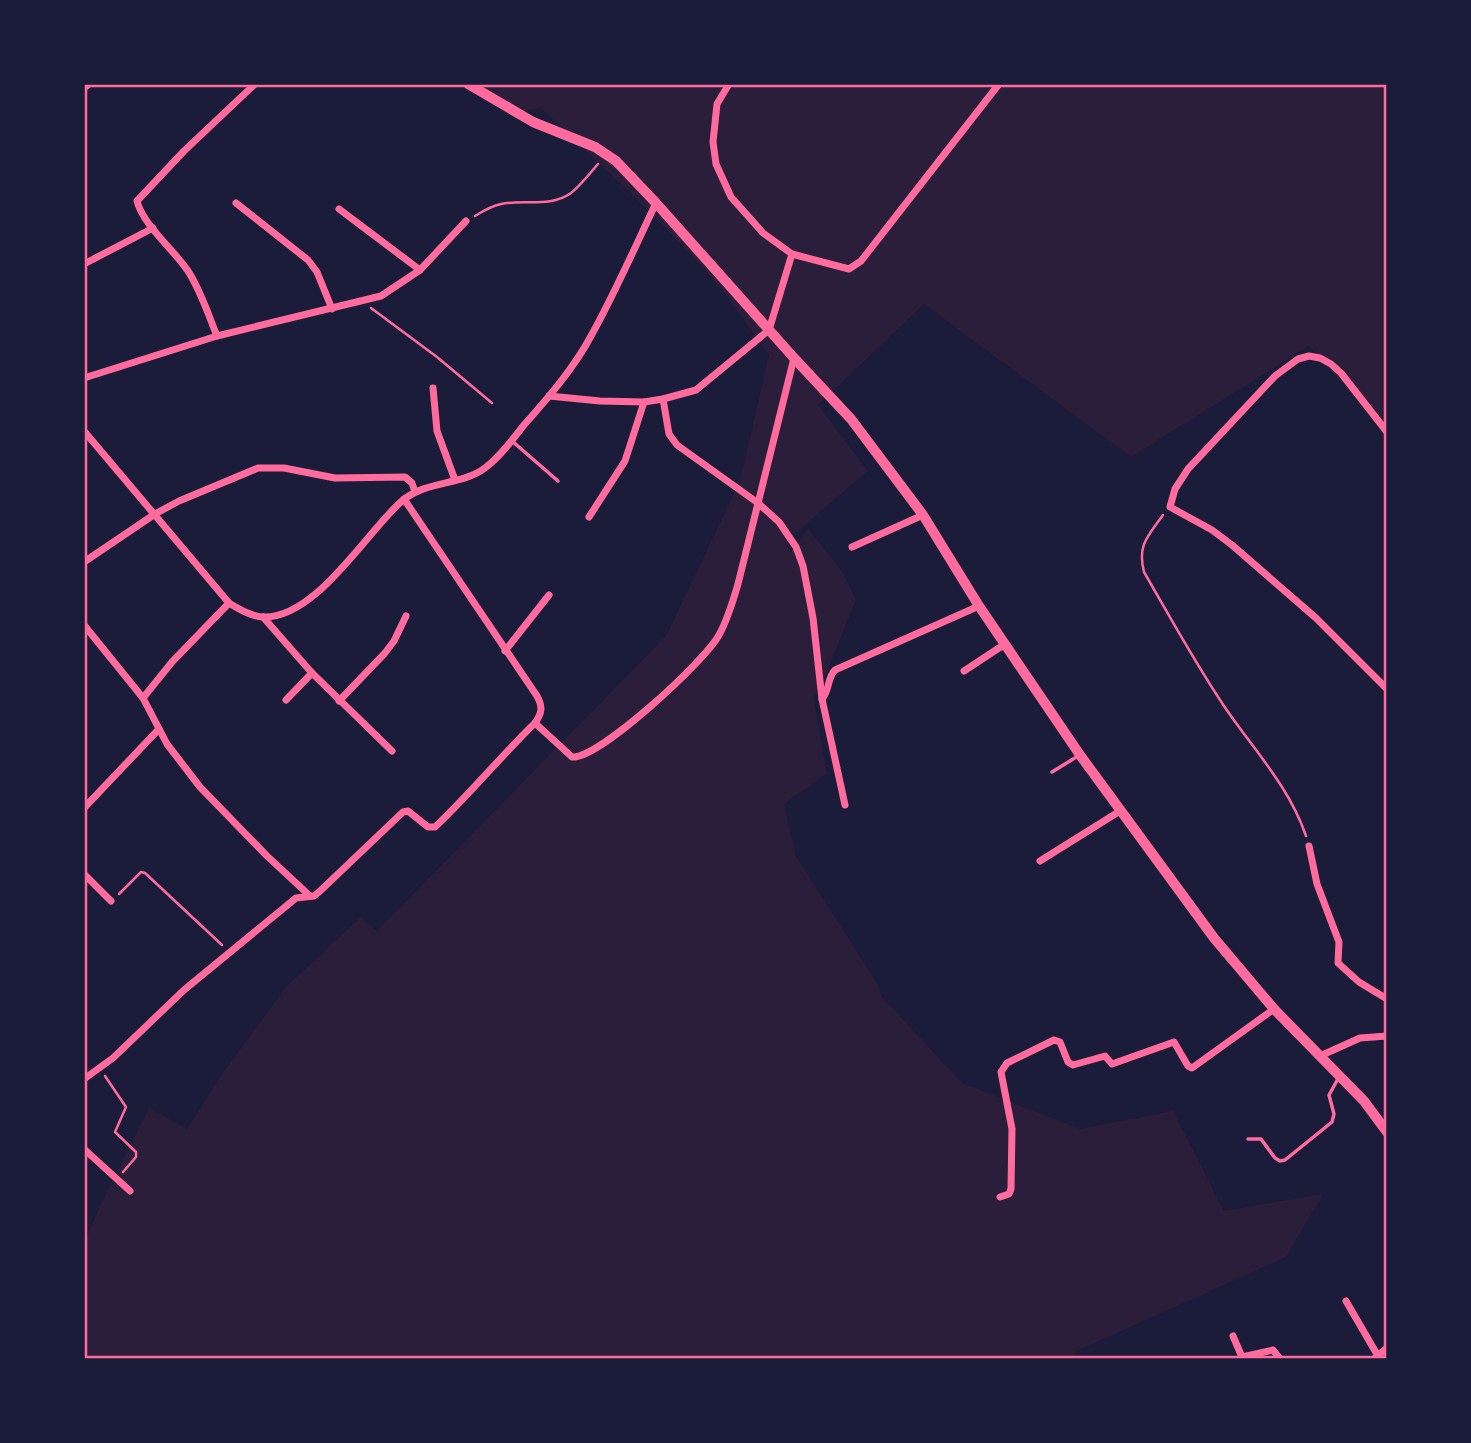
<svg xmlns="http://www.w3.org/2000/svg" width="1471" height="1443" font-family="Literata,serif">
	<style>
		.green { fill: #2a1e3b }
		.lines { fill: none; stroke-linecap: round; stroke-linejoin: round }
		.path { stroke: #ff6b9d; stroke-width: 2.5 }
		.service { stroke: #ff6b9d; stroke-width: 3.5 }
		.minor { stroke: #ff6b9d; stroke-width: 7 }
		.tertiary { stroke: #ff6b9d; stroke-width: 10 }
		.neatline { fill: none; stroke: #ff6b9d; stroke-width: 2.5 }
	</style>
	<rect width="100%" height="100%" fill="#1b1b3a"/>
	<!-- green -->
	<path class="green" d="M 469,84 L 1387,84 L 1387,433 L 1309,346 L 1131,457 L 924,304 L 818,405 L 868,471 L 788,539 L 790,552 L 808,529 L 842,571 L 856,600 L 821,686 L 813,695 L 827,774 L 784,804 L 796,856 L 877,983 L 882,997 L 962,1083 L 1080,1129 L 1173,1111 L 1224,1211 L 1323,1194 L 1286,1257 L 1077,1351 L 1072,1359 L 84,1359 L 84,1244 L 100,1206 L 149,1108 L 187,1129 L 222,1074 L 286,987 L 361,917 L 377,931 L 666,636 L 740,481 L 769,355 C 754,335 741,314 725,294 C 670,227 604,168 541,108 L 514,113 Z"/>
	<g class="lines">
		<!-- path -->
		<g class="path">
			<path d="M 475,216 C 483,211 491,206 501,204 C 524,199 550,208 571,193 C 581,185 590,173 598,164"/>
			<path d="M 371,308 L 437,357 L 492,403"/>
			<path d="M 1163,515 C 1148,536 1137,545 1144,572 C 1170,617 1195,663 1224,706 C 1253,749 1289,786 1306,836"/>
			<path d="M 119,894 L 141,872 L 145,873 L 222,945"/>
			<path d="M 105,1076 L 126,1107 L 115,1132 L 136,1152 L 136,1157 L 123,1172"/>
		</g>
		<!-- service -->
		<g class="service">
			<path d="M 512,441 L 558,481"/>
			<path d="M 1052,772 L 1078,756"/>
			<path d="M 1248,1139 L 1261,1139 L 1275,1158 L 1280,1161 L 1285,1160 L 1332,1122 L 1334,1114 L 1329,1095 L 1339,1077"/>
		</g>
		<!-- minor -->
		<g class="minor">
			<path d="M 729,84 L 717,104 L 713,142 L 716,164 L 731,197 L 763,233 L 792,254 L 849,269 L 861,261 L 999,84"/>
			<path d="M 84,88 L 89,84"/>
			<path d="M 236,203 L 308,260 L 317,272 L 332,309"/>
			<path d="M 339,209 L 420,270"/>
			<path d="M 84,264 L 153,228"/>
			<path d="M 217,336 C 208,314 201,291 188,271 C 174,250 143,225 137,201 L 184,151 L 255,84"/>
			<path d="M 84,378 L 217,336 L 381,296 L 420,270 L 466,221"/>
			<path d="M 433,388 L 437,431 L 455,480"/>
			<path d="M 549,396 L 600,401 L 644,402 L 663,399 L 696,390 L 769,330 L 792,254"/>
			<path d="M 663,399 L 669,434 L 677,445 L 758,503 L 779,522 L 796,547 L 803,566 L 813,618 L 822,699 L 845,805"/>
			<path d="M 84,431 L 229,603 C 239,609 250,616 263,617 C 316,619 367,531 402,501 C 426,480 461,486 485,468 C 500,457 512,440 524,425 C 548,398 574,368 591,336 C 615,293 635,247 656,203"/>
			<path d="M 1387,432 L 1341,373 L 1331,364 L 1320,358 L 1309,356 L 1298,359 L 1275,376 L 1188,469 L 1175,489 L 1170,507 L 1212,530 L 1232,545 L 1316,618 L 1387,689"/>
			<path d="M 404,499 L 537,696 C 543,707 542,713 535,723 L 572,757 C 599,759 705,661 719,635 C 728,619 733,601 738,584 L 794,358"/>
			<path d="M 589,517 L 625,461 L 644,402"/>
			<path d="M 852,547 L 923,515"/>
			<path d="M 84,562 L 155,514 L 179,501 L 258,468 L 284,468 L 335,478 L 405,477 L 412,483 L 415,492"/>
			<path d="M 263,617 L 312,673 L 392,751"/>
			<path d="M 84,625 L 143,698 L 167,744 L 200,787 L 267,856 L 310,896"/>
			<path d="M 505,651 L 549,595"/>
			<path d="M 964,671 L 1005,644"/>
			<path d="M 143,698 L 172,662 L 229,603"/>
			<path d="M 822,699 C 830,690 827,678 835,670 L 979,606"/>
			<path d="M 286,700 L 312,673"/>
			<path d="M 339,701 L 385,653 L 394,641 L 406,616"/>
			<path d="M 84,808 L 159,729"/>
			<path d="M 1309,846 L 1317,884 L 1339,942 L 1338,963 L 1359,982 L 1387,999"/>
			<path d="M 1040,861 L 1120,811"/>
			<path d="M 84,874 L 111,901"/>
			<path d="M 1320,1056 L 1360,1038 L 1387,1036"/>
			<path d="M 84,1079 L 113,1058 L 184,990 L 296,898 L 314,896 L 319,892 L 403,812 L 408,811 L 428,827 L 435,827 C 470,794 500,757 535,723"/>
			<path d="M 84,1149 L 130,1191"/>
			<path d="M 1000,1197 L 1009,1194 L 1011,1189 L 1012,1129 L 1001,1072 L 1007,1063 L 1054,1040 L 1060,1042 L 1068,1062 L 1073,1065 L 1105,1056 L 1112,1064 L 1174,1042 L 1188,1066 L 1192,1068 L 1274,1009"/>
			<path d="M 1346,1301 L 1378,1356"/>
			<path d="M 1233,1336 L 1242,1357 L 1273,1350 L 1280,1359"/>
			<path d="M 1374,1359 L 1387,1348"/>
		</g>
		<!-- tertiary -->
		<path class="tertiary" d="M 468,84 L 533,122 L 595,147 L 616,161 L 656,203 L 794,358 L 851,419 L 923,515 L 979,606 L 1080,755 L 1214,938 L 1274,1009 L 1364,1101 L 1387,1132"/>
	</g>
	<!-- border -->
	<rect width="1471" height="1443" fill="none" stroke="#1b1b3a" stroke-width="172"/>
	<rect x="86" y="86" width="1299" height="1271" class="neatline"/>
</svg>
